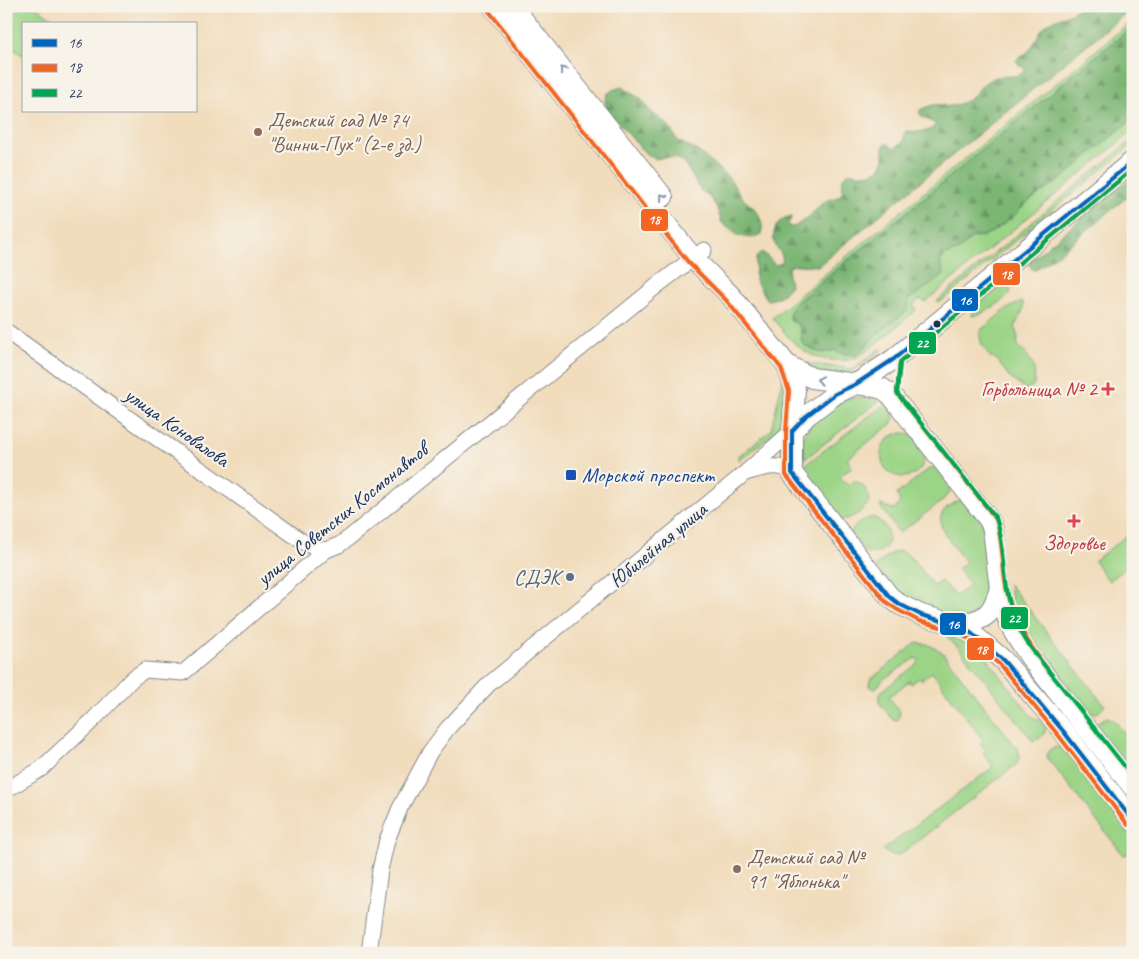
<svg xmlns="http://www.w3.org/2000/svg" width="1139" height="959" font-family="Caveat,sans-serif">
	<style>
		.green { fill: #9bd486; stroke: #5b8272 }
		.forest { fill: url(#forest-firs); stroke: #4c7268 }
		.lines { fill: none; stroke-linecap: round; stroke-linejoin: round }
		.minor-casing { stroke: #86868c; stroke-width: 17 }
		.major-casing { stroke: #86868c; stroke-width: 22 }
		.minor { stroke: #fff; stroke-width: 15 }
		.major { stroke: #fff; stroke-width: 20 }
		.bus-1-casing { stroke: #f7f3e8; stroke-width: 8 }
		.bus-2-casing { stroke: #f7f3e8; stroke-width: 8 }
		.bus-3-casing { stroke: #f7f3e8; stroke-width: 8 }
		.bus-1 { stroke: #0065bd; stroke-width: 4 }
		.bus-2 { stroke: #f26522; stroke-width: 4 }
		.bus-3 { stroke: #00a651; stroke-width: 4 }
		.oneway { stroke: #8d97ae }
		.education-dot { fill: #8d6e63; stroke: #f7f3e8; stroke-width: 2 }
		.bus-dot { fill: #1b2f5e; stroke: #f7f3e8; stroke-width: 2 }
		.health-dot { fill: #e0444e; stroke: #f7f3e8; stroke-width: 2 }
		.transit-dot { fill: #1a4fb4; stroke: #f7f3e8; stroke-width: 2 }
		.service-dot { fill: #5c6f8a; stroke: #f7f3e8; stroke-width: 2 }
		.labels { text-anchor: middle; stroke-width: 4.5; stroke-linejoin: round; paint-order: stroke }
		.education-label { font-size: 21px; fill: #785e54; stroke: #f7f3e8; text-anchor: start }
		.health-label { font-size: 21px; fill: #be3a42; stroke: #f7f3e8; text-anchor: end }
		.street-label { font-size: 21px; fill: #1b2f5e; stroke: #f7f3e8 }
		.transit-label { font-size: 21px; fill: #164399; stroke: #f7f3e8; text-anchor: start }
		.service-label { font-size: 21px; fill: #4e5e75; stroke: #f7f3e8; text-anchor: end }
		.line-badge { stroke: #f7f3e8; stroke-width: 2 }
		.badge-label { font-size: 14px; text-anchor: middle; font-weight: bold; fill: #fff }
	</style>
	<defs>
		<pattern id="forest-firs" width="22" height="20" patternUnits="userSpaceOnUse" patternTransform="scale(1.25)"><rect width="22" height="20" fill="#7cb673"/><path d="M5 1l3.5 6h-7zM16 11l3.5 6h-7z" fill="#659462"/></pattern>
	</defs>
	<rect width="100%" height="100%" fill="#f7f3e8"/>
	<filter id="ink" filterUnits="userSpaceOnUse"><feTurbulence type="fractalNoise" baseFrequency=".02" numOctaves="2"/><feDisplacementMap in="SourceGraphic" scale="10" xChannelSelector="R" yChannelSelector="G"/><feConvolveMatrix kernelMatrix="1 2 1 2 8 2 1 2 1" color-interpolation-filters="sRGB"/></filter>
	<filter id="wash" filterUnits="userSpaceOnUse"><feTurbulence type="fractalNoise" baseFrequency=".0096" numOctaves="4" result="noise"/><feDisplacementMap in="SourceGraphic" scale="20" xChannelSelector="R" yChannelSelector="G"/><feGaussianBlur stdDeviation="1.12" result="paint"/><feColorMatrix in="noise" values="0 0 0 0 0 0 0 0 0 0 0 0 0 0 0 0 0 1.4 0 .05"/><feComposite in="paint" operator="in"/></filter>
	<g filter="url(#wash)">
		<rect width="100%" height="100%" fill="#f1dcbb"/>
		<!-- green -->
		<g class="green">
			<path d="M 15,6 L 35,6 L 60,24 L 24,24 L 24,56 L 6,44 L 6,19 Z"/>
			<path d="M 1133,20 L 1133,26 L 798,301 L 793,322 C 803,325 803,337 805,346 L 818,351 L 836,350 L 856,355 L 885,327 L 905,313 L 908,309 L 909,299 L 944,273 L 940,263 L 941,258 L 945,255 L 959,250 L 973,237 L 983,236 L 992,232 L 1012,218 L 1029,201 L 1064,177 L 1090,154 L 1133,119 L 1133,131 L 925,302 L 920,299 L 913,304 L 916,310 C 905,319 864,357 852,359 C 835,363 812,359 798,346 C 788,338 780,327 772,318 Z"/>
			<path d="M 1133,139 L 1133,144 L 942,301 L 938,302 L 938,300 Z"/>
			<path d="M 1003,287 L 1009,288 L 1011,291 C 1008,299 981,316 972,316 C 970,303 993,291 1003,287 Z"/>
			<path d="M 1020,302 L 1023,303 L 1023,310 L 1015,326 L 1018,339 L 1017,344 C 1030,358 1037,365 1034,385 L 1026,390 L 1010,378 L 996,359 L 991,358 C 985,350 976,339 982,329 L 1004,311 Z"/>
			<path d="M 879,349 L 882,350 L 850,373 L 813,374 L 802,363 L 853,369 Z"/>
			<path d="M 783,379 L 787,388 L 784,425 L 740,460 L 737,457 L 771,430 Z"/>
			<path d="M 866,397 L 879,401 L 801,462 L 802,442 L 811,422 L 846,398 Z"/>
			<path d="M 886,403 C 892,410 897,416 891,424 L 847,459 L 852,467 L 840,476 L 847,485 L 855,481 C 864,484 870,493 869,502 C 863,511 852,519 841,520 L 801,476 L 801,468 Z"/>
			<circle cx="903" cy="455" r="22"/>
			<path d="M 934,467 L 938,467 L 951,484 L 950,492 L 942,501 L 899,533 L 880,506 L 882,505 L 887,508 L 895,509 L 900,502 L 897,494 L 926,471 Z"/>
			<path d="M 962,500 L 982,522 L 993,583 L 985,606 L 968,618 L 910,606 L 875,566 C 882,561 890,553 898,551 C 910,550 926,577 933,586 L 941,581 L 955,596 L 970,585 L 958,569 L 966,562 C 950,542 920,513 962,500 Z"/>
			<path d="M 872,517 C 896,525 893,557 867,553 L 850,534 C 853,525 863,520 872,517 Z"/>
			<path d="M 1130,533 L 1133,537 L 1133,563 L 1109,581 L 1094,561 Z"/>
			<path d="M 1009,584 L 1105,706 L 1099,712 L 1087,715 L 1071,693 L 1068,684 L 1012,610 Z"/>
			<path d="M 940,630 L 956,633 L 984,654 L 1032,717 L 1040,720 L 1045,727 C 1047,734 1040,739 1033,741 L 959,648 Z"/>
			<path d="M 916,643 L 927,644 L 942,652 L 1017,748 L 1020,756 L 1017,764 L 1009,770 L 901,854 L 892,856 L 883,850 L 993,767 L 983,753 L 986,751 L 980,743 L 983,740 L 932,672 L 921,680 L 919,678 L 911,684 L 909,681 L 889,697 L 900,712 L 898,720 L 892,719 L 879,702 L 879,696 L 882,691 L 918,663 L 919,660 L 916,658 L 885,678 L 875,689 L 869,686 L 870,680 Z"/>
			<path d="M 1107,717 L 1114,720 L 1133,744 L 1133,778 L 1095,726 L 1098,722 Z"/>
			<path d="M 1060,746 L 1067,747 L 1133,832 C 1133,841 1136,853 1124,855 L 1121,852 L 1048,759 L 1047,756 L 1049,750 Z"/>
		</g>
		<!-- forest -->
		<g class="forest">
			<path d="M 1081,6 L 1133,7 L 818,266 L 795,265 L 789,267 L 788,275 L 790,286 C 785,294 776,300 767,300 L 755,280 L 756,258 L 761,252 L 765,254 L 775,265 L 782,263 C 784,253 778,252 775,244 C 770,233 779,215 792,217 L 788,224 L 790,227 L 794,227 C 801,222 810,216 816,210 C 819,207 820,204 824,202 C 829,199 839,199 842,193 C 844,188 840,179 845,175 C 849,171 855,174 860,174 C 878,174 887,166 883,148 L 885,144 L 889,144 L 891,147 L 895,148 L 904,141 L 904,134 L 906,131 C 918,131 928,135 936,124 L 922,117 L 920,114 L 920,110 C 926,107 935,103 942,105 C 947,106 944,107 949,106 C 954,106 960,104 964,102 C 976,99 977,85 993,78 C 1003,74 1019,80 1025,70 L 1023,67 L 1020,66 L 1016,61 C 1019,56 1021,57 1025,54 C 1036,47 1036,33 1046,25 C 1056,17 1071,16 1081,6 Z"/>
			<path d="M 1133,26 L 1133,119 L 1090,154 L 1064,177 L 1029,201 L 1012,218 L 992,232 L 983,236 L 973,237 L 959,250 L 945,255 L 940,263 L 944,273 L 942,277 L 909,299 L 908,309 L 905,313 L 885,327 L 856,355 L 840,353 L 836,350 L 822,353 L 805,346 L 802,342 L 800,327 L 790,319 L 789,314 L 794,305 Z"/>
			<path d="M 622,87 L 642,100 L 649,110 L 669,126 L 677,140 L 699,152 L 728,177 L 745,201 L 755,209 L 759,215 L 762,223 L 762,234 L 751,238 L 738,236 L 722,223 L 716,206 L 710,198 L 700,190 L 684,162 L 675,158 L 666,157 L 656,159 L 647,155 L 611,115 L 606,107 L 605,100 L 608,93 L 615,89 Z"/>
			<path d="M 1133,180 L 1133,191 L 1128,196 L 1062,251 L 1034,271 L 1029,265 L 1031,260 L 1126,182 Z"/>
		</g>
	</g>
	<g filter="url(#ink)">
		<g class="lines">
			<defs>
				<g id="minor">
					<path d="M 6,331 L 303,542 L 318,549 L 326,550"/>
					<path d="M 749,472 C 764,468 779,462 792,473"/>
					<path d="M 6,790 L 41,769 L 93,720 L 133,678 L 145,670 L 183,673 L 326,550 L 339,545 L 350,537 L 659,284 L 704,250"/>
					<path d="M 369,953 L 380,870 L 387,840 L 400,808 L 430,752 L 447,729 L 489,684 L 745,473 L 792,431"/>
				</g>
				<g id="major">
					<path d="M 493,6 L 693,258 L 731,296 L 787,365 L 795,390 L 792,431 L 792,473 L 889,596 L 899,604 L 921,615 L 957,625 L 971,633 L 1003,660 L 1064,732 L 1133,821"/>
					<path d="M 512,6 L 663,197"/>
					<path d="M 787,365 L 812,378 L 871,386 L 883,389 L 891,395 L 990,521 L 993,530 C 997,556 998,595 1008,619 C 1013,633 1023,645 1030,657 L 1133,787"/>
					<path d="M 792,431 L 805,417 L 835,394 L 856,384 L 894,359 L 1133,161"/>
					<path d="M 957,625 C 985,620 992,616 1000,588"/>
				</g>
			</defs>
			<!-- minor casing -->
			<use href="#minor" class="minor-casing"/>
			<!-- major casing -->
			<use href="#major" class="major-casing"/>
			<!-- minor -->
			<use href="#minor" class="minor"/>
			<!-- major -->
			<use href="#major" class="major"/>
			<defs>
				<g id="bus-1">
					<path d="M 792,431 L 792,473 L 889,596 L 899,604 L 921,615 L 957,625 L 971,633 L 1003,660 L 1064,732 L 1133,821"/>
					<path d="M 792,431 L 805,417 L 835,394 L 856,384 L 894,359 L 1133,161"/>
				</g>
				<g id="bus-2">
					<path d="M 488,10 L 688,262 L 726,300 L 781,368 L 789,391 L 786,431 L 786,475 L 885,601 L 896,609 L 919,621 L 955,631 L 967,638 L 999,664 L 1059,736 L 1128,825"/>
					<path d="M 1049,671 C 1029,646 1012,619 1006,587 C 1002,564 1003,540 996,519 L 897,393 L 900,362 L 1133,169"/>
				</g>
				<path id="bus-3" d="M 1133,169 L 900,362 L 897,393 L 996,518 C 1007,549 1002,584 1013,615 C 1023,642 1044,665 1062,687 C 1086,717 1109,747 1133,777"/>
			</defs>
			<!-- bus-1 casing -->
			<use href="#bus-1" class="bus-1-casing"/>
			<!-- bus-2 casing -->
			<use href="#bus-2" class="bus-2-casing"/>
			<!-- bus-3 casing -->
			<use href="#bus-3" class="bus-3-casing"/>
			<!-- bus-1 -->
			<use href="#bus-1" class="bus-1"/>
			<!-- bus-2 -->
			<use href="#bus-2" class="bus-2"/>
			<!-- bus-3 -->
			<use href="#bus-3" class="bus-3"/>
		</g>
		<!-- one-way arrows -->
		<defs><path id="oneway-chevron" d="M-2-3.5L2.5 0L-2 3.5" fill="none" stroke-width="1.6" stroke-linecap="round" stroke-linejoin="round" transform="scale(1.25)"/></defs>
		<g class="oneway">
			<use href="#oneway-chevron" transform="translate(563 70) rotate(-128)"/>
			<use href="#oneway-chevron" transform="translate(663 197) rotate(-128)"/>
			<use href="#oneway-chevron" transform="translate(820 380) rotate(-169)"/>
		</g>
	</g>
	<!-- markers -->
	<g class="education-dot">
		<circle cx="258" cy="132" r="5"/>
		<circle cx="737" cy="869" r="5"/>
	</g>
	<circle class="bus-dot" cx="937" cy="324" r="4.5"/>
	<g class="health-dot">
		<path d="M1105.5 381.5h5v5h5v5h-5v5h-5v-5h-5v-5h5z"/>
		<path d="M1071.5 513.5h5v5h5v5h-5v5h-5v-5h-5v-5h5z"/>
	</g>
	<rect class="transit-dot" x="565" y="469" width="12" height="12" rx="2.5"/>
	<circle class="service-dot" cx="570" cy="577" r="5"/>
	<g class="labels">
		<!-- education labels -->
		<g class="education-label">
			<text x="268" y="127">Детский сад № 74<tspan x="268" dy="24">"Винни-Пух" (2-е зд.)</tspan></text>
			<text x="747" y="864">Детский сад №<tspan x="747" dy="24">91 "Яблонька"</tspan></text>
		</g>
		<!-- health labels -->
		<g class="health-label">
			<text x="1097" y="396">Горбольница № 2</text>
			<text x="1074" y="550" text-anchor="middle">Здоровье</text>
		</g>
		<!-- street labels -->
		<g class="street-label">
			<text transform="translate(177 427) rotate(35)" y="7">улица Коновалова</text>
			<text transform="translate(342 514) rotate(-39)" y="7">улица Советских Космонавтов</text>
			<text transform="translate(658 545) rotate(-40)" y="7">Юбилейная улица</text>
		</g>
		<!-- transit labels -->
		<g class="transit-label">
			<text x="582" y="482">Морской проспект</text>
		</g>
		<!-- service labels -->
		<g class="service-label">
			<text x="560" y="584">СДЭК</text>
		</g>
	</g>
	<g class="line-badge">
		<rect x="640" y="208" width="29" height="24" rx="5" fill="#f26522"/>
		<rect x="992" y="262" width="29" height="24" rx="5" fill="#f26522"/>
		<rect x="951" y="288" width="28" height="24" rx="5" fill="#0065bd"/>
		<rect x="908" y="331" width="29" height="24" rx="5" fill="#00a651"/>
		<rect x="1000" y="606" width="29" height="24" rx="5" fill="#00a651"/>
		<rect x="939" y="612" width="28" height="24" rx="5" fill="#0065bd"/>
		<rect x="966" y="637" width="29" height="24" rx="5" fill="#f26522"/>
	</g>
	<g class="badge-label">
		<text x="654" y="224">18</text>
		<text x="1006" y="279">18</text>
		<text x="965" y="305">16</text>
		<text x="922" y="348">22</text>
		<text x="1014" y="623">22</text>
		<text x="953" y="629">16</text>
		<text x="981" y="654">18</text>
	</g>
	<!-- margin -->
	<rect width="1139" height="959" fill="none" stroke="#f7f3e8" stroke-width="25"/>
	<!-- legend -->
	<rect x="22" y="22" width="175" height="90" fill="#f7f3e8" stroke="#9fa5b1"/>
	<rect x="32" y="39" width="25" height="8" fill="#0065bd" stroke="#9fa5b1"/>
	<text x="68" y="48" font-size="15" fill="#1b2f5e">16</text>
	<rect x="32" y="64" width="25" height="8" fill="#f26522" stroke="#9fa5b1"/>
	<text x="68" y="72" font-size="15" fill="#1b2f5e">18</text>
	<rect x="32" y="89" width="25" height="8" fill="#00a651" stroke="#9fa5b1"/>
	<text x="68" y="98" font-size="15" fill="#1b2f5e">22</text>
</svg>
